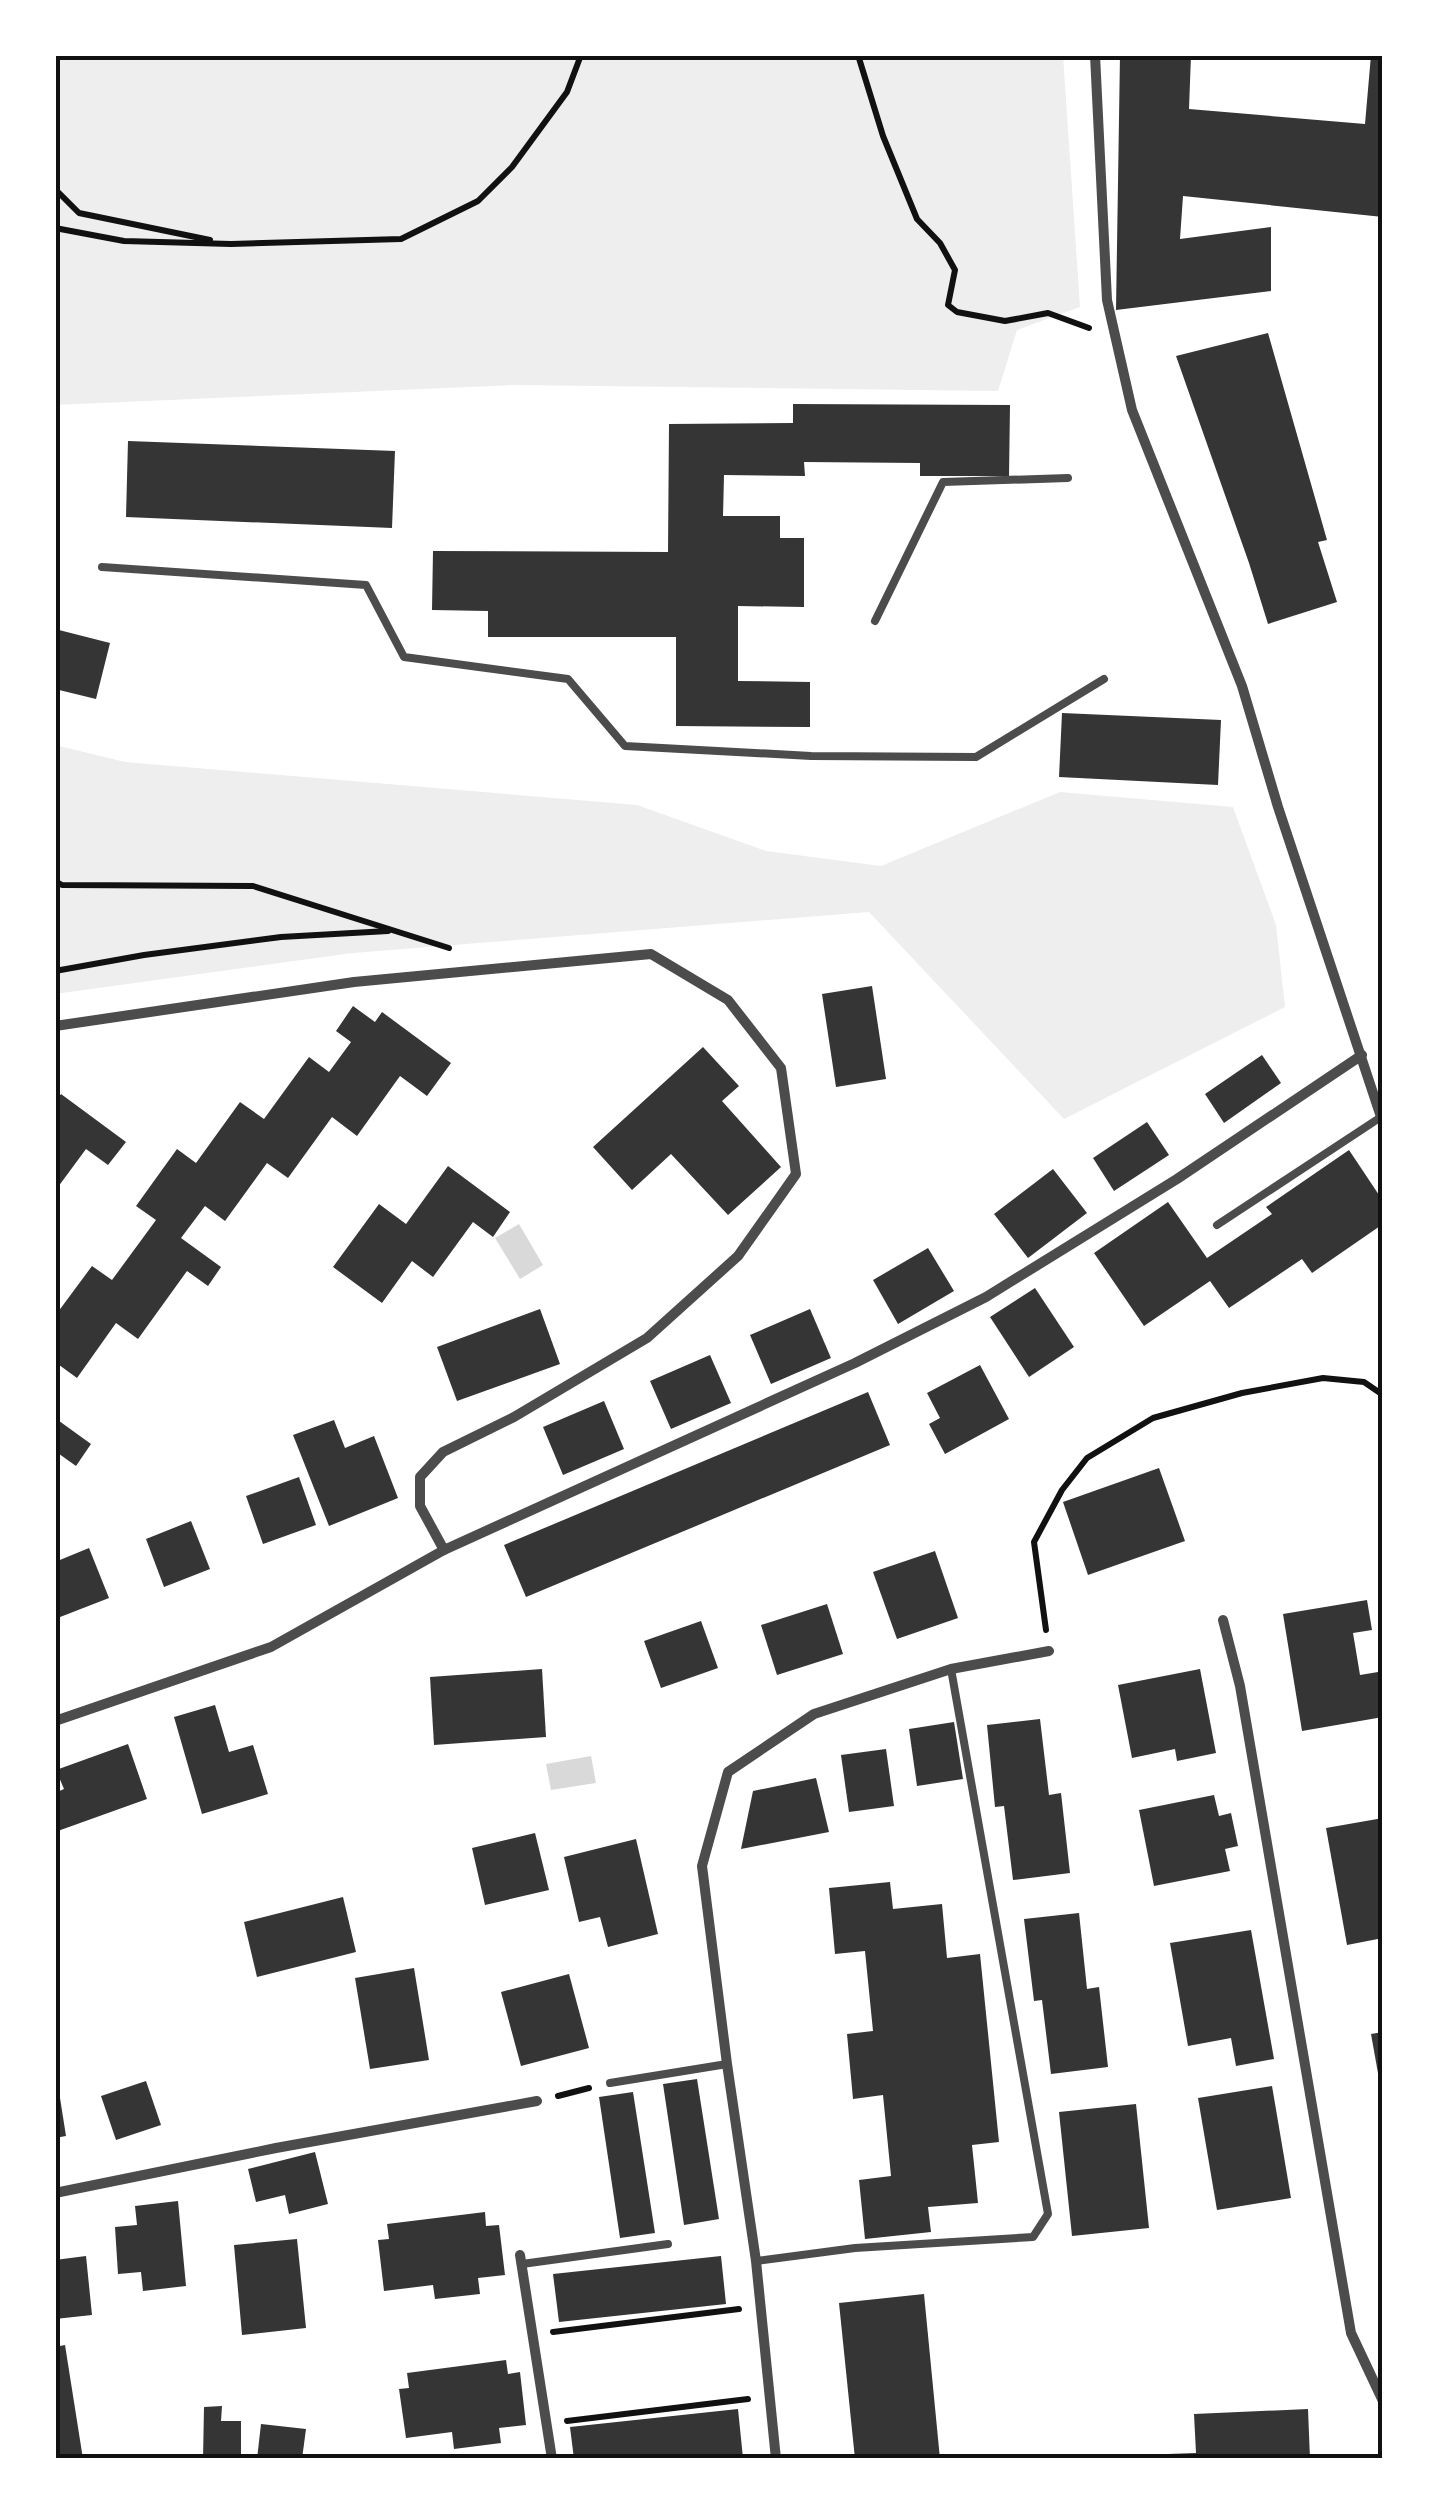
<svg xmlns="http://www.w3.org/2000/svg" width="1438" height="2514" font-family="Montserrat,sans-serif">
	<style>
		.green { fill: #eee }
		.water { fill: #d9d9d9 }
		.building { fill: #353535 }
		.lines { fill: none; stroke-linecap: round; stroke-linejoin: round }
		.path { stroke: #111; stroke-width: 6 }
		.service { stroke: #4c4c4c; stroke-width: 8 }
		.minor { stroke: #4c4c4c; stroke-width: 10 }
		.neatline { fill: none; stroke: #111; stroke-width: 4 }
	</style>
	<rect width="100%" height="100%" fill="#fff"/>
	<!-- green -->
	<g class="green">
		<path d="M 55,55 L 1063,55 L 1080,307 L 1017,330 L 998,391 L 515,385 L 55,405 Z"/>
		<path d="M 55,745 L 125,762 L 637,805 L 766,851 L 881,866 L 1060,792 L 1233,807 L 1276,925 L 1285,1007 L 1064,1119 L 869,912 L 353,953 L 55,994 Z"/>
	</g>
	<!-- water -->
	<g class="water">
		<path d="M 519,1224 L 543,1265 L 520,1279 L 495,1238 Z"/>
		<path d="M 591,1756 L 596,1783 L 551,1790 L 546,1764 Z"/>
	</g>
	<!-- building -->
	<g class="building">
		<path d="M 1120,55 L 1191,55 L 1189,109 L 1365,124 L 1371,55 L 1383,55 L 1383,217 L 1183,196 L 1180,239 L 1271,227 L 1271,291 L 1116,310 Z"/>
		<path d="M 1268,333 L 1327,540 L 1318,542 L 1337,602 L 1268,624 L 1249,563 L 1176,356 Z"/>
		<path d="M 793,404 L 1010,405 L 1009,476 L 920,476 L 920,463 L 804,462 L 805,476 L 724,475 L 723,516 L 780,516 L 780,538 L 804,538 L 804,607 L 738,606 L 738,681 L 810,682 L 810,727 L 676,726 L 676,637 L 488,637 L 488,611 L 432,610 L 433,551 L 668,552 L 669,424 L 793,423 Z"/>
		<path d="M 128,441 L 395,451 L 392,528 L 126,517 Z"/>
		<path d="M 55,629 L 110,643 L 96,699 L 55,689 Z"/>
		<path d="M 1062,713 L 1221,720 L 1218,785 L 1059,777 Z"/>
		<path d="M 872,986 L 886,1079 L 836,1087 L 822,994 Z"/>
		<path d="M 353,1006 L 375,1022 L 382,1012 L 451,1063 L 427,1096 L 400,1076 L 357,1136 L 332,1117 L 288,1178 L 267,1163 L 225,1221 L 205,1206 L 181,1238 L 221,1267 L 208,1286 L 187,1271 L 138,1339 L 116,1323 L 77,1378 L 55,1362 L 55,1316 L 92,1266 L 112,1280 L 156,1220 L 136,1206 L 177,1149 L 196,1163 L 240,1102 L 264,1119 L 309,1057 L 329,1072 L 351,1042 L 336,1031 Z"/>
		<path d="M 703,1047 L 739,1086 L 722,1101 L 781,1167 L 728,1215 L 671,1154 L 632,1190 L 593,1147 Z"/>
		<path d="M 1262,1055 L 1281,1083 L 1224,1123 L 1205,1094 Z"/>
		<path d="M 61,1094 L 126,1142 L 108,1165 L 86,1149 L 58,1187 L 55,1185 L 55,1102 Z"/>
		<path d="M 1147,1122 L 1169,1155 L 1114,1191 L 1093,1158 Z"/>
		<path d="M 1349,1150 L 1383,1201 L 1383,1224 L 1312,1273 L 1302,1259 L 1229,1308 L 1210,1281 L 1144,1326 L 1094,1253 L 1168,1202 L 1207,1258 L 1272,1214 L 1266,1207 Z"/>
		<path d="M 448,1166 L 510,1212 L 493,1237 L 473,1222 L 433,1277 L 412,1261 L 382,1303 L 333,1267 L 379,1204 L 406,1224 Z"/>
		<path d="M 1053,1169 L 1087,1213 L 1028,1258 L 994,1214 Z"/>
		<path d="M 928,1248 L 954,1291 L 898,1324 L 873,1280 Z"/>
		<path d="M 1035,1288 L 1074,1347 L 1029,1377 L 990,1317 Z"/>
		<path d="M 540,1309 L 560,1364 L 457,1401 L 437,1347 Z"/>
		<path d="M 810,1309 L 831,1358 L 771,1384 L 750,1335 Z"/>
		<path d="M 710,1355 L 731,1403 L 671,1429 L 650,1381 Z"/>
		<path d="M 980,1365 L 1009,1419 L 945,1454 L 929,1424 L 940,1418 L 927,1393 Z"/>
		<path d="M 868,1392 L 890,1445 L 526,1597 L 504,1545 Z"/>
		<path d="M 604,1401 L 624,1449 L 563,1475 L 543,1427 Z"/>
		<path d="M 55,1418 L 91,1444 L 76,1466 L 55,1451 Z"/>
		<path d="M 334,1420 L 345,1448 L 374,1436 L 398,1498 L 329,1526 L 293,1435 Z"/>
		<path d="M 1159,1468 L 1185,1541 L 1088,1575 L 1063,1502 Z"/>
		<path d="M 299,1477 L 316,1525 L 263,1544 L 246,1496 Z"/>
		<path d="M 191,1521 L 210,1569 L 164,1587 L 146,1539 Z"/>
		<path d="M 89,1548 L 109,1598 L 55,1619 L 55,1562 Z"/>
		<path d="M 935,1551 L 958,1618 L 897,1639 L 873,1572 Z"/>
		<path d="M 1367,1600 L 1372,1630 L 1353,1633 L 1360,1675 L 1378,1672 L 1383,1697 L 1383,1717 L 1302,1731 L 1283,1614 Z"/>
		<path d="M 827,1604 L 843,1654 L 777,1675 L 761,1625 Z"/>
		<path d="M 701,1621 L 718,1668 L 661,1688 L 644,1641 Z"/>
		<path d="M 542,1669 L 546,1737 L 434,1745 L 430,1677 Z"/>
		<path d="M 1200,1669 L 1216,1753 L 1177,1761 L 1175,1749 L 1132,1758 L 1118,1685 Z"/>
		<path d="M 215,1705 L 229,1752 L 253,1745 L 268,1794 L 202,1814 L 174,1717 Z"/>
		<path d="M 1040,1719 L 1049,1795 L 1061,1793 L 1070,1873 L 1013,1880 L 1004,1806 L 995,1807 L 987,1725 Z"/>
		<path d="M 954,1722 L 963,1779 L 917,1786 L 909,1729 Z"/>
		<path d="M 128,1744 L 147,1799 L 55,1832 L 55,1793 L 64,1789 L 56,1770 Z"/>
		<path d="M 886,1749 L 894,1806 L 849,1812 L 841,1755 Z"/>
		<path d="M 816,1778 L 829,1832 L 741,1849 L 753,1791 Z"/>
		<path d="M 1214,1795 L 1219,1816 L 1231,1813 L 1238,1846 L 1225,1849 L 1230,1871 L 1154,1886 L 1139,1810 Z"/>
		<path d="M 1383,1818 L 1383,1938 L 1347,1945 L 1326,1828 Z"/>
		<path d="M 535,1833 L 549,1890 L 485,1905 L 472,1848 Z"/>
		<path d="M 636,1839 L 658,1934 L 608,1947 L 600,1917 L 579,1922 L 564,1857 Z"/>
		<path d="M 890,1882 L 893,1909 L 942,1904 L 947,1958 L 980,1954 L 999,2142 L 972,2145 L 978,2203 L 928,2207 L 931,2232 L 865,2239 L 859,2180 L 891,2176 L 883,2095 L 853,2099 L 847,2034 L 873,2031 L 865,1951 L 835,1954 L 829,1888 Z"/>
		<path d="M 343,1897 L 356,1952 L 257,1977 L 244,1922 Z"/>
		<path d="M 1079,1913 L 1087,1989 L 1099,1987 L 1108,2067 L 1051,2074 L 1042,2000 L 1034,2001 L 1024,1919 Z"/>
		<path d="M 1251,1930 L 1274,2059 L 1236,2066 L 1231,2038 L 1188,2046 L 1170,1943 Z"/>
		<path d="M 414,1968 L 429,2060 L 370,2069 L 355,1978 Z"/>
		<path d="M 569,1974 L 589,2048 L 521,2066 L 501,1992 Z"/>
		<path d="M 1383,2032 L 1383,2090 L 1381,2090 L 1371,2034 Z"/>
		<path d="M 57,2079 L 66,2136 L 55,2138 L 55,2080 Z"/>
		<path d="M 697,2079 L 719,2219 L 684,2225 L 663,2084 Z"/>
		<path d="M 146,2081 L 161,2125 L 116,2140 L 101,2096 Z"/>
		<path d="M 1272,2086 L 1291,2198 L 1217,2210 L 1198,2098 Z"/>
		<path d="M 633,2092 L 655,2233 L 620,2238 L 599,2097 Z"/>
		<path d="M 1136,2104 L 1149,2228 L 1072,2236 L 1059,2112 Z"/>
		<path d="M 315,2152 L 328,2204 L 289,2214 L 285,2195 L 256,2202 L 248,2169 Z"/>
		<path d="M 178,2201 L 186,2286 L 143,2291 L 141,2272 L 118,2274 L 115,2227 L 137,2225 L 135,2206 Z"/>
		<path d="M 485,2212 L 486,2226 L 499,2225 L 505,2275 L 478,2278 L 480,2294 L 435,2299 L 433,2285 L 384,2291 L 378,2240 L 389,2239 L 387,2224 Z"/>
		<path d="M 297,2239 L 306,2328 L 242,2335 L 234,2245 Z"/>
		<path d="M 86,2256 L 92,2315 L 55,2319 L 55,2260 Z"/>
		<path d="M 721,2256 L 726,2304 L 559,2322 L 553,2274 Z"/>
		<path d="M 924,2294 L 940,2459 L 855,2459 L 839,2303 Z"/>
		<path d="M 65,2345 L 83,2459 L 55,2459 L 55,2347 Z"/>
		<path d="M 506,2360 L 508,2374 L 520,2372 L 526,2425 L 499,2428 L 501,2443 L 454,2449 L 452,2432 L 406,2438 L 399,2389 L 409,2388 L 407,2373 Z"/>
		<path d="M 222,2406 L 221,2421 L 241,2421 L 241,2459 L 203,2459 L 204,2407 Z"/>
		<path d="M 738,2409 L 743,2458 L 574,2459 L 570,2427 Z"/>
		<path d="M 1308,2409 L 1310,2459 L 1168,2459 L 1168,2454 L 1196,2453 L 1194,2414 Z"/>
		<path d="M 261,2424 L 306,2429 L 302,2459 L 257,2459 Z"/>
	</g>
	<g class="lines">
		<!-- path -->
		<g class="path">
			<path d="M 858,55 L 883,136 L 917,219 L 940,243 L 955,270 L 948,305 L 957,312 L 1005,321 L 1048,313 L 1089,328"/>
			<path d="M 55,189 L 79,213 L 210,240"/>
			<path d="M 55,228 L 124,241 L 231,244 L 401,239 L 478,201 L 512,167 L 567,92 L 581,55"/>
			<path d="M 55,881 L 62,885 L 253,886 L 449,948"/>
			<path d="M 55,971 L 144,955 L 281,937 L 388,931"/>
			<path d="M 1046,1630 L 1034,1542 L 1062,1490 L 1087,1458 L 1153,1418 L 1242,1393 L 1323,1378 L 1364,1382 L 1383,1395"/>
			<path d="M 558,2096 L 589,2088"/>
			<path d="M 553,2332 L 739,2309"/>
			<path d="M 567,2421 L 748,2399"/>
		</g>
		<!-- service -->
		<g class="service">
			<path d="M 102,567 L 366,585 L 404,657 L 568,679 L 625,746 L 811,756 L 976,757 L 1104,679"/>
			<path d="M 875,621 L 943,482 L 1068,478"/>
			<path d="M 1217,1225 L 1381,1117"/>
			<path d="M 610,2083 L 727,2064"/>
			<path d="M 756,2261 L 855,2248 L 1033,2237 L 1048,2214 L 951,1669"/>
			<path d="M 522,2264 L 668,2244"/>
		</g>
		<!-- minor -->
		<g class="minor">
			<path d="M 1095,55 L 1107,300 L 1132,410 L 1242,686 L 1278,807 L 1383,1123"/>
			<path d="M 55,1026 L 354,982 L 651,954 L 728,1000 L 781,1068 L 796,1174 L 738,1256 L 647,1338 L 514,1417 L 443,1452 L 420,1477 L 420,1506 L 444,1550 L 855,1363 L 986,1297 L 1177,1179 L 1362,1055"/>
			<path d="M 1223,1620 L 1240,1686 L 1351,2333 L 1383,2401"/>
			<path d="M 55,1721 L 271,1647 L 444,1550"/>
			<path d="M 55,2193 L 276,2148 L 537,2101"/>
			<path d="M 520,2255 L 552,2459"/>
			<path d="M 776,2459 L 756,2261 L 727,2064 L 702,1866 L 728,1772 L 814,1714 L 951,1669 L 1049,1651"/>
		</g>
	</g>
	<!-- border -->
	<rect width="1438" height="2514" fill="none" stroke="#ffffff" stroke-width="115"/>
	<rect x="58" y="58" width="1322" height="2398" class="neatline"/>
</svg>
